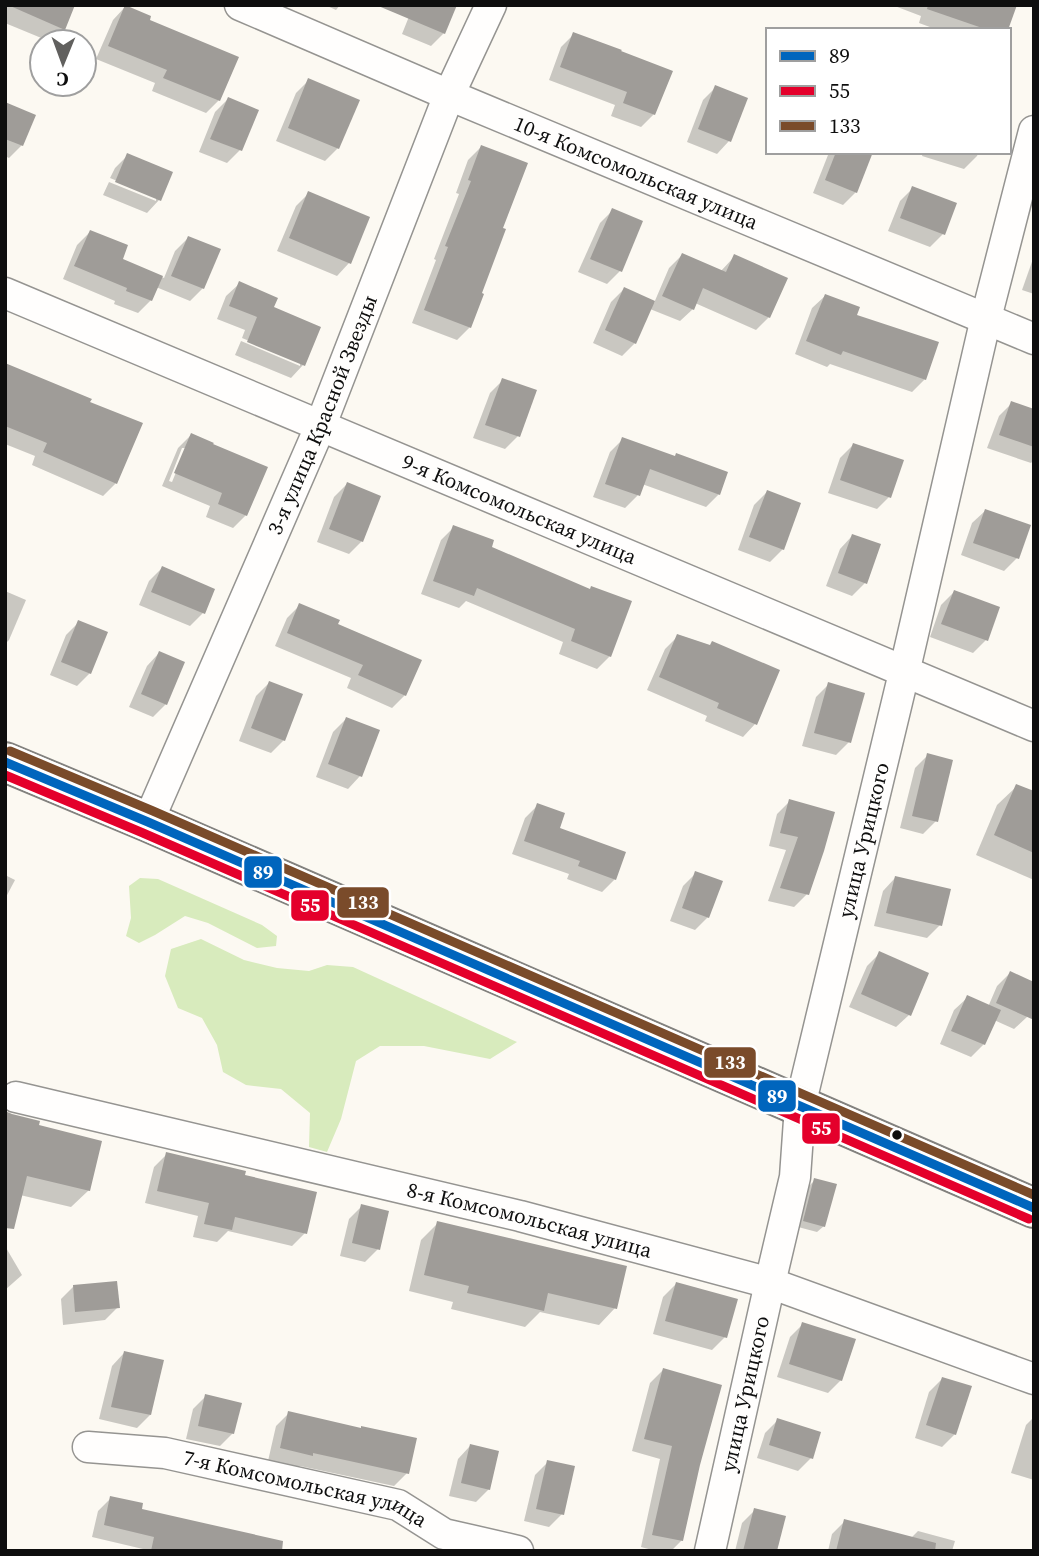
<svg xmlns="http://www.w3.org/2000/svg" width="1039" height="1556" font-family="'Source Serif 4',serif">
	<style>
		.forest { fill: #d8ebbd }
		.shadow { fill: #0003; fill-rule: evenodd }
		.building { fill: #9f9c98 }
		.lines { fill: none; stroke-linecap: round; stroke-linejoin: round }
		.street-casing { stroke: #959491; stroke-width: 33 }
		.primary-casing { stroke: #82817e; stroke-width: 42 }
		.street { stroke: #fffefd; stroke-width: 30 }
		.primary { stroke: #ede6d8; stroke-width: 38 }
		.bus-1-casing { stroke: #fff; stroke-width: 14 }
		.bus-2-casing { stroke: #fff; stroke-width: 14 }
		.bus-3-casing { stroke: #fff; stroke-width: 14 }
		.bus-1 { stroke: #0065bd; stroke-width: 9 }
		.bus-2 { stroke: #e4002b; stroke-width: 9 }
		.bus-3 { stroke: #7a4b2a; stroke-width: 9 }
		.bus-dot { fill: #0e0e0e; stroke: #fff; stroke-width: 2.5 }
		.labels { text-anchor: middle; stroke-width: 7; stroke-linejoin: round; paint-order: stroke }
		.street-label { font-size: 21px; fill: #0e0e0e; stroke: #fff }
		.line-badge { stroke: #fff; stroke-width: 2.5 }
		.badge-label { font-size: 19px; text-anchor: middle; font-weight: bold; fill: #fff }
	</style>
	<rect width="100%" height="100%" fill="#fcf9f2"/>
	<!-- forest -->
	<g class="forest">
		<path d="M 140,878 L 158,879 L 262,925 L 277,936 L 276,946 L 257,948 L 208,923 L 185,916 L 155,935 L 139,943 L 126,936 L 131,918 L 129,886 Z"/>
		<path d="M 201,939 L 244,960 L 277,968 L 309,971 L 327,965 L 353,967 L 517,1042 L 490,1059 L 424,1046 L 380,1046 L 356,1061 L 341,1119 L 327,1152 L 309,1147 L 310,1113 L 281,1089 L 246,1085 L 223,1072 L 217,1045 L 202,1018 L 178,1008 L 165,976 L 171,949 Z"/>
	</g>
	<!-- shadow -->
	<g class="shadow">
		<path d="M 5,5 L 74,5 L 64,29 L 51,42 L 5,23 Z"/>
		<path d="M 325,5 L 340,5 L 336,10 Z"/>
		<path d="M 892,5 L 1015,5 L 1007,30 L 938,30 L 919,23 L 921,16 Z"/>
		<path d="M 125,7 L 147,21 L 236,58 L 219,100 L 206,113 L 152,91 L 155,83 L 96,59 L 113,20 Z"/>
		<path d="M 410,14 L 444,33 L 431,46 L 402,34 Z"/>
		<path d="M 574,34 L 654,114 L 641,127 L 611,116 L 615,105 L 549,80 L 561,47 Z"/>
		<path d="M 309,80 L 338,148 L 325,161 L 276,141 L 296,93 Z"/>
		<path d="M 716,87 L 729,141 L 717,154 L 687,142 L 703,100 Z"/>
		<path d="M 228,99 L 240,150 L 227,163 L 199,152 L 215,112 Z"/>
		<path d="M 5,104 L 22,145 L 9,158 L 5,156 Z"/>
		<path d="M 481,147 L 500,229 L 470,327 L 457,340 L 412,323 L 436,260 L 434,259 L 459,194 L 456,193 L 468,160 Z"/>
		<path d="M 831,152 L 867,152 L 856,192 L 843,205 L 813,193 L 828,155 Z"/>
		<path d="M 923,152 L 979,152 L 977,156 L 964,169 L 922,156 Z"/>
		<path d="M 128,155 L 171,173 L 159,200 L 147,213 L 103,195 L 109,182 L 156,201 L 156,197 L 110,178 L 115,168 Z"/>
		<path d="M 913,188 L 943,234 L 930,247 L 888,231 L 900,201 Z"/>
		<path d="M 309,193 L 349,263 L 337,276 L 277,251 L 296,206 Z"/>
		<path d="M 613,210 L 620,271 L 607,284 L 578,272 L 600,223 Z"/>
		<path d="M 90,232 L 120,260 L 164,278 L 175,251 L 188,238 L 203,288 L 190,301 L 156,287 L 151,300 L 138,313 L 114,304 L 115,301 L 63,279 L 77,245 Z"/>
		<path d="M 682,255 L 720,272 L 734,257 L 769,317 L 756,330 L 695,303 L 693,309 L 680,321 L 650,309 L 635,343 L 622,356 L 593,343 L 611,302 L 624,289 L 654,303 L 669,268 Z"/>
		<path d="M 1034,256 L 1034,294 L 1022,290 Z"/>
		<path d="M 239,284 L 272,308 L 303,365 L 291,378 L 235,355 L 241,341 L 300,366 L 300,362 L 242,338 L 245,330 L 217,319 L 226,296 Z"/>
		<path d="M 825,296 L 855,316 L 925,379 L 912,392 L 830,364 L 827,367 L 795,354 L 812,308 Z"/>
		<path d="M 5,365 L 116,483 L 103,496 L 32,465 L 35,456 L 5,444 Z"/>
		<path d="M 503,380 L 518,436 L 505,449 L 473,438 L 490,393 Z"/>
		<path d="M 1012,403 L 1034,411 L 1034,460 L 1031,463 L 987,448 L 999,416 Z"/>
		<path d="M 191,435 L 246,515 L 233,528 L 206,517 L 210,506 L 162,486 L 178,448 ZM 182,448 L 186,448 L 172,482 L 169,481 Z"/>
		<path d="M 623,439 L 719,494 L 706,507 L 642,484 L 638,495 L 625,508 L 593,497 L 610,452 Z"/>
		<path d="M 853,445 L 889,497 L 877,509 L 828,493 L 840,458 Z"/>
		<path d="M 347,484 L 362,541 L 349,554 L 317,542 L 334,497 Z"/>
		<path d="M 767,492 L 783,549 L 770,562 L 738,550 L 754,505 Z"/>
		<path d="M 985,511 L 1017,558 L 1004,571 L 961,555 L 972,523 Z"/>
		<path d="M 454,527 L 489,548 L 610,656 L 597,669 L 559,654 L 563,642 L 466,601 L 459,608 L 421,594 L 441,540 Z"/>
		<path d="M 852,536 L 865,583 L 852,596 L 826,586 L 840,549 Z"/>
		<path d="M 162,568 L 213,590 L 203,613 L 190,626 L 139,605 L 149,581 Z"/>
		<path d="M 5,591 L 26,600 L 9,640 L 5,644 Z"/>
		<path d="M 954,592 L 986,640 L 973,653 L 930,637 L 941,605 Z"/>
		<path d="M 300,605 L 335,625 L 405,695 L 392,708 L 347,688 L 351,678 L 275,646 L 287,618 Z"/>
		<path d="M 79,622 L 90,673 L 77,686 L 50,675 L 66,635 Z"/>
		<path d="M 678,636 L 755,724 L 743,737 L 705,721 L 707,716 L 647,690 L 665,649 Z"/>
		<path d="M 159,653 L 166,704 L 153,717 L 129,707 L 147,666 Z"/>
		<path d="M 269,683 L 284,740 L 271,753 L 239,741 L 256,696 Z"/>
		<path d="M 829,684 L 849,742 L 836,755 L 802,746 L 816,697 Z"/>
		<path d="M 346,719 L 360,776 L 348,789 L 316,777 L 333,732 Z"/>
		<path d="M 928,755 L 936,821 L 923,834 L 900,828 L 915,768 Z"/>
		<path d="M 1017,786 L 1034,793 L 1034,880 L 976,855 L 997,805 Z"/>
		<path d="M 790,801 L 833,813 L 807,894 L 794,907 L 768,901 L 786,850 L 769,846 L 777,814 Z"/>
		<path d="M 538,805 L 557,829 L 615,879 L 602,892 L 567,879 L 569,874 L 512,854 L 525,818 Z"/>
		<path d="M 696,873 L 708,917 L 695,930 L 670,921 L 683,886 Z"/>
		<path d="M 5,875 L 15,880 L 5,899 Z"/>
		<path d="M 895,878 L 940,925 L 927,938 L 874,926 L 883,891 Z"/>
		<path d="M 880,953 L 909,1015 L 896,1027 L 849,1007 L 867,966 Z"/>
		<path d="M 1010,973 L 1027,1017 L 1014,1029 L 994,1020 L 984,1044 L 971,1057 L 940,1044 L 954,1010 L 967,998 L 988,1007 L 997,986 Z"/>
		<path d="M 37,1127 L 89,1190 L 71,1207 L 20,1195 Z"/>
		<path d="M 167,1154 L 243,1176 L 305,1233 L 292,1246 L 228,1231 L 217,1242 L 193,1237 L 198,1216 L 145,1203 L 154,1167 Z"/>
		<path d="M 815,1180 L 824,1226 L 817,1232 L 798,1227 L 809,1186 Z"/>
		<path d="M 362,1206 L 378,1249 L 365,1262 L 340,1256 L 349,1219 Z"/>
		<path d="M 438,1223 L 615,1308 L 599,1325 L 540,1312 L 525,1327 L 451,1309 L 453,1302 L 409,1291 L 421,1240 Z"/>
		<path d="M 5,1246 L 22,1275 L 5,1290 Z"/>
		<path d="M 676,1284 L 725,1337 L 712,1350 L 653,1334 L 663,1297 Z"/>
		<path d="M 74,1286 L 118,1307 L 105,1320 L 63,1325 L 61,1299 Z"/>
		<path d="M 803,1324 L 841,1380 L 828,1393 L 777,1377 L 790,1337 Z"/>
		<path d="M 124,1353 L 150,1415 L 137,1428 L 99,1419 L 112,1366 Z"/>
		<path d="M 663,1370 L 699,1464 L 682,1540 L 671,1551 L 656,1551 L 641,1547 L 660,1459 L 632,1451 L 650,1383 Z"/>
		<path d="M 942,1379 L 955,1434 L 942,1447 L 915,1438 L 929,1392 Z"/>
		<path d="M 206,1396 L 233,1433 L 220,1446 L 186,1439 L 193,1409 Z"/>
		<path d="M 289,1413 L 407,1473 L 394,1486 L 300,1466 L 298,1468 L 268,1461 L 276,1426 Z"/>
		<path d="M 1034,1417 L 1034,1480 L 1011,1473 L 1026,1425 Z"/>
		<path d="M 778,1420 L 811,1458 L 798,1471 L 757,1458 L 765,1433 Z"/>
		<path d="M 470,1446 L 489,1489 L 476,1502 L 449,1496 L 458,1459 Z"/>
		<path d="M 548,1462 L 562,1514 L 549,1527 L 524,1521 L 535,1475 Z"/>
		<path d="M 111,1498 L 139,1511 L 266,1551 L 142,1551 L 143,1549 L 92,1537 L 98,1511 Z"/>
		<path d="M 755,1510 L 775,1551 L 735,1551 L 742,1523 Z"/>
		<path d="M 845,1521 L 911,1538 L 918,1531 L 955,1541 L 952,1551 L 828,1551 L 832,1534 Z"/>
	</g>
	<!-- building -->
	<g class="building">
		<path d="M 8,5 L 75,5 L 65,30 Z"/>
		<path d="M 125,5 L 151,16 L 150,20 L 239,57 L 220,101 L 163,78 L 167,70 L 108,46 Z"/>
		<path d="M 376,5 L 457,5 L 445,34 Z"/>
		<path d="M 928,5 L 1017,5 L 1008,30 L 988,30 L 927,9 Z"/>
		<path d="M 573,32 L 622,50 L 621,51 L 673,71 L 655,115 L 623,103 L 627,92 L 560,67 Z"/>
		<path d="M 308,78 L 360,100 L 339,149 L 288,128 Z"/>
		<path d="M 715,85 L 748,98 L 731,142 L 698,129 Z"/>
		<path d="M 228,97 L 259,110 L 242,151 L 210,139 Z"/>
		<path d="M 5,102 L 36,115 L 23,146 L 5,139 Z"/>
		<path d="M 481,145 L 528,163 L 503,228 L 506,229 L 482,293 L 484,294 L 471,328 L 424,310 L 448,247 L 445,246 L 471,181 L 468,180 Z"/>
		<path d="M 836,152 L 873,152 L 857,193 L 825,180 Z"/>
		<path d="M 127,153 L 173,172 L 161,201 L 115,182 Z"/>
		<path d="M 912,186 L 957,203 L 945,235 L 900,218 Z"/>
		<path d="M 308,191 L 370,217 L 351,264 L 289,238 Z"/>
		<path d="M 612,208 L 643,221 L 622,272 L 590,259 Z"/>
		<path d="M 90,230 L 128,245 L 123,259 L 163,276 L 152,301 L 126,291 L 127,288 L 74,266 Z"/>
		<path d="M 188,236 L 221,249 L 204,289 L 171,276 Z"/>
		<path d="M 682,253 L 726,272 L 734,254 L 788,278 L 770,318 L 703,288 L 694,310 L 662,296 Z"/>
		<path d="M 239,281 L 278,298 L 274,307 L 321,327 L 305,366 L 247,342 L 257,317 L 229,306 Z"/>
		<path d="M 624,287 L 655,301 L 636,344 L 605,330 Z"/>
		<path d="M 825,294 L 860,307 L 857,315 L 939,342 L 926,380 L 843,351 L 841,355 L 806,341 Z"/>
		<path d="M 5,363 L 92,399 L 90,402 L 143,423 L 117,484 L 43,452 L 47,443 L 5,426 Z"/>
		<path d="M 502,378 L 537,390 L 520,437 L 485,425 Z"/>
		<path d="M 1011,401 L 1034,409 L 1034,447 L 999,435 Z"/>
		<path d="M 191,433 L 214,443 L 213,444 L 268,467 L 247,516 L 218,504 L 222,493 L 174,473 Z"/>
		<path d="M 622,437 L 675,456 L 676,453 L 728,472 L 720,495 L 650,469 L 640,496 L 605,484 Z"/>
		<path d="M 853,443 L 904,460 L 891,498 L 840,480 Z"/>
		<path d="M 347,482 L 381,496 L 363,542 L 329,529 Z"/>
		<path d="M 767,490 L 801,503 L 784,550 L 749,537 Z"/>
		<path d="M 985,509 L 1031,525 L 1019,559 L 973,543 Z"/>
		<path d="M 453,525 L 494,540 L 492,547 L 590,589 L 591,586 L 632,601 L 611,657 L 571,641 L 575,629 L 477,588 L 474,596 L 433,581 Z"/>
		<path d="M 852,534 L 881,544 L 867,584 L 838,573 Z"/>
		<path d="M 162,566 L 215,589 L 205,614 L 151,592 Z"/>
		<path d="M 954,590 L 1000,607 L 988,641 L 941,624 Z"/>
		<path d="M 299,603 L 340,620 L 338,624 L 422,660 L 406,696 L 358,675 L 363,665 L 287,633 Z"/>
		<path d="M 78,620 L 108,632 L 91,674 L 61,662 Z"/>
		<path d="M 677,634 L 710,645 L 712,641 L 780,670 L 757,725 L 717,708 L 719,703 L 659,677 Z"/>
		<path d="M 159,651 L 185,662 L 167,705 L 141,694 Z"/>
		<path d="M 269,681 L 303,694 L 285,741 L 251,728 Z"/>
		<path d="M 828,682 L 865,693 L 851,743 L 814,733 Z"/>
		<path d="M 346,717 L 380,730 L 362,777 L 328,764 Z"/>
		<path d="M 927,753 L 953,760 L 938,822 L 912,816 Z"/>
		<path d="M 1016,784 L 1034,791 L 1034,853 L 994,835 Z"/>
		<path d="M 789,799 L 835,812 L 824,851 L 809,895 L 780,888 L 798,837 L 780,833 Z"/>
		<path d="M 537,803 L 565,813 L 560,828 L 626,852 L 616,880 L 578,866 L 580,861 L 524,841 Z"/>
		<path d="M 695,871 L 723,881 L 709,918 L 682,908 Z"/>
		<path d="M 895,876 L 951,889 L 942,926 L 886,913 Z"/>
		<path d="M 879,951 L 929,973 L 911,1016 L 861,994 Z"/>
		<path d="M 1010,971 L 1034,982 L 1034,1020 L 996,1003 Z"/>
		<path d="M 967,995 L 1001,1010 L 985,1045 L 951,1031 Z"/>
		<path d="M 5,1111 L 12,1114 L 40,1121 L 39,1125 L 102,1141 L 90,1191 L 27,1176 L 14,1229 L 5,1228 Z"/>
		<path d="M 166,1152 L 246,1171 L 245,1175 L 317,1192 L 307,1234 L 235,1217 L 232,1230 L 204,1224 L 209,1203 L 157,1191 Z"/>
		<path d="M 814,1178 L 837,1184 L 825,1227 L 803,1221 Z"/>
		<path d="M 361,1204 L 389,1211 L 380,1250 L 352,1243 Z"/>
		<path d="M 437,1221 L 627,1266 L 617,1309 L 548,1293 L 544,1311 L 467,1293 L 469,1286 L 424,1275 Z"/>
		<path d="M 117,1281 L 120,1308 L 75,1312 L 73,1285 Z"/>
		<path d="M 676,1282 L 738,1299 L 727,1338 L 665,1321 Z"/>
		<path d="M 802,1322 L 856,1339 L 842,1381 L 789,1364 Z"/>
		<path d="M 124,1351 L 164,1360 L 151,1415 L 111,1407 Z"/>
		<path d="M 663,1368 L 722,1385 L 700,1465 L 683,1541 L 652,1535 L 672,1446 L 644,1439 Z"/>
		<path d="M 942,1377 L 972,1386 L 956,1435 L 926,1425 Z"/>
		<path d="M 205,1394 L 242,1403 L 234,1434 L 198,1426 Z"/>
		<path d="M 288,1411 L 361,1428 L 361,1426 L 417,1438 L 409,1474 L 313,1453 L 313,1456 L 280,1448 Z"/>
		<path d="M 777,1418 L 821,1432 L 813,1459 L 769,1445 Z"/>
		<path d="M 470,1444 L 499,1451 L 490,1490 L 461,1483 Z"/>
		<path d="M 547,1460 L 575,1466 L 564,1515 L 536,1509 Z"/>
		<path d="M 110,1496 L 143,1503 L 142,1509 L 283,1541 L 282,1551 L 151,1551 L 154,1537 L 104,1525 Z"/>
		<path d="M 754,1508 L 786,1516 L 777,1551 L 743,1551 Z"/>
		<path d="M 844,1519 L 936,1543 L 935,1551 L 836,1551 Z"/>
	</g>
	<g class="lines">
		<defs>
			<g id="street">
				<path id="s1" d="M 240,5 L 449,95 L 1034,339"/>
				<path id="s2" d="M 5,293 L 1034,726"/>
				<path id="s3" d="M 148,822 L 320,427 L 449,95 L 491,5"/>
				<path id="s4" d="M 16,1097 L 520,1216 L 770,1283 L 1034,1379"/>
				<path id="s5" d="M 88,1447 L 165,1453 L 398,1505 L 444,1534 L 518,1551"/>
				<path id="s6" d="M 710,1551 L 770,1283 L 795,1177 L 800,1106 L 904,673 L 986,318 L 1034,131"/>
			</g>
			<path id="primary" d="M 5,762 L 148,822 L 1034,1208"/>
		</defs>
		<!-- street casing -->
		<use href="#street" class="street-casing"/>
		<!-- primary casing -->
		<use href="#primary" class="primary-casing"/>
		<!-- street -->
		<use href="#street" class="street"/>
		<!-- primary -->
		<use href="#primary" class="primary"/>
		<defs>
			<path id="bus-1" d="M 5,762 L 148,822 L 1034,1208"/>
			<path id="bus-2" d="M 5,775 L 143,833 L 1029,1219"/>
			<path id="bus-3" d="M 10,751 L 153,811 L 1034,1195"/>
		</defs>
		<!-- bus-1 casing -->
		<use href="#bus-1" class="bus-1-casing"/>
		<!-- bus-2 casing -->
		<use href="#bus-2" class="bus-2-casing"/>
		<!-- bus-3 casing -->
		<use href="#bus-3" class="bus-3-casing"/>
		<!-- bus-1 -->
		<use href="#bus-1" class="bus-1"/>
		<!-- bus-2 -->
		<use href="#bus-2" class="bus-2"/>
		<!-- bus-3 -->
		<use href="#bus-3" class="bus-3"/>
	</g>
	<!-- markers -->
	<circle class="bus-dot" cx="897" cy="1135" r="6"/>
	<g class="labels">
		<!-- street labels -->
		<g class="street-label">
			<text dy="7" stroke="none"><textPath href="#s1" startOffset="430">10-я Комсомольская улица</textPath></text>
			<text dy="7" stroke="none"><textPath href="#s3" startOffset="443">3-я улица Красной Звезды</textPath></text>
			<text dy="7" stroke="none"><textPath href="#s2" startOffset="558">9-я Комсомольская улица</textPath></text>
			<text dy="7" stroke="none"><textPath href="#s6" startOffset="728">улица Урицкого</textPath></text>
			<text dy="7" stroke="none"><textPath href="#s4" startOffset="528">8-я Комсомольская улица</textPath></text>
			<text dy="7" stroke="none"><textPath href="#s6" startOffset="161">улица Урицкого</textPath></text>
			<text dy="7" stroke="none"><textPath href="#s5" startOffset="222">7-я Комсомольская улица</textPath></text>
		</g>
	</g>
	<g class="line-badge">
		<rect x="243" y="855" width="40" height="34" rx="7" fill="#0065bd"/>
		<rect x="336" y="886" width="54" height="33" rx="7" fill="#7a4b2a"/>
		<rect x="290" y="889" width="40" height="33" rx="7" fill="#e4002b"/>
		<rect x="703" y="1046" width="54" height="33" rx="7" fill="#7a4b2a"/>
		<rect x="757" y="1079" width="40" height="34" rx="7" fill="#0065bd"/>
		<rect x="801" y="1112" width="40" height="33" rx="7" fill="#e4002b"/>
	</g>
	<g class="badge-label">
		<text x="263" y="879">89</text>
		<text x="363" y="909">133</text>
		<text x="310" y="912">55</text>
		<text x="730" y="1069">133</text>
		<text x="777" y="1103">89</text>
		<text x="821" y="1135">55</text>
	</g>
	<!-- border -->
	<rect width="1039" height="1556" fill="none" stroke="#0e0e0e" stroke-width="14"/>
	<!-- legend -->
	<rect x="766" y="28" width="245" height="126" fill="#ffffff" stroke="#9f9f9f" stroke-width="2"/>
	<rect x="780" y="51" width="35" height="10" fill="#0065bd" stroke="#9f9f9f" stroke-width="2"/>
	<text x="829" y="63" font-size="21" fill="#0e0e0e">89</text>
	<rect x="780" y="86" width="35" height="10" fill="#e4002b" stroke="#9f9f9f" stroke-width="2"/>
	<text x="829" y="98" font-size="21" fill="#0e0e0e">55</text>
	<rect x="780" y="121" width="35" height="10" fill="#7a4b2a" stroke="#9f9f9f" stroke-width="2"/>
	<text x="829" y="133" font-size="21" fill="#0e0e0e">133</text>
	<!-- north arrow -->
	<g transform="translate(63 63) rotate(181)"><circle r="33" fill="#ffffff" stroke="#9f9f9f" stroke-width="2"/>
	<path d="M0-5L12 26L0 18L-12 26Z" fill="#61605e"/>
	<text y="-10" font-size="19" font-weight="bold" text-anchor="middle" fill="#0e0e0e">С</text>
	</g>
</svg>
